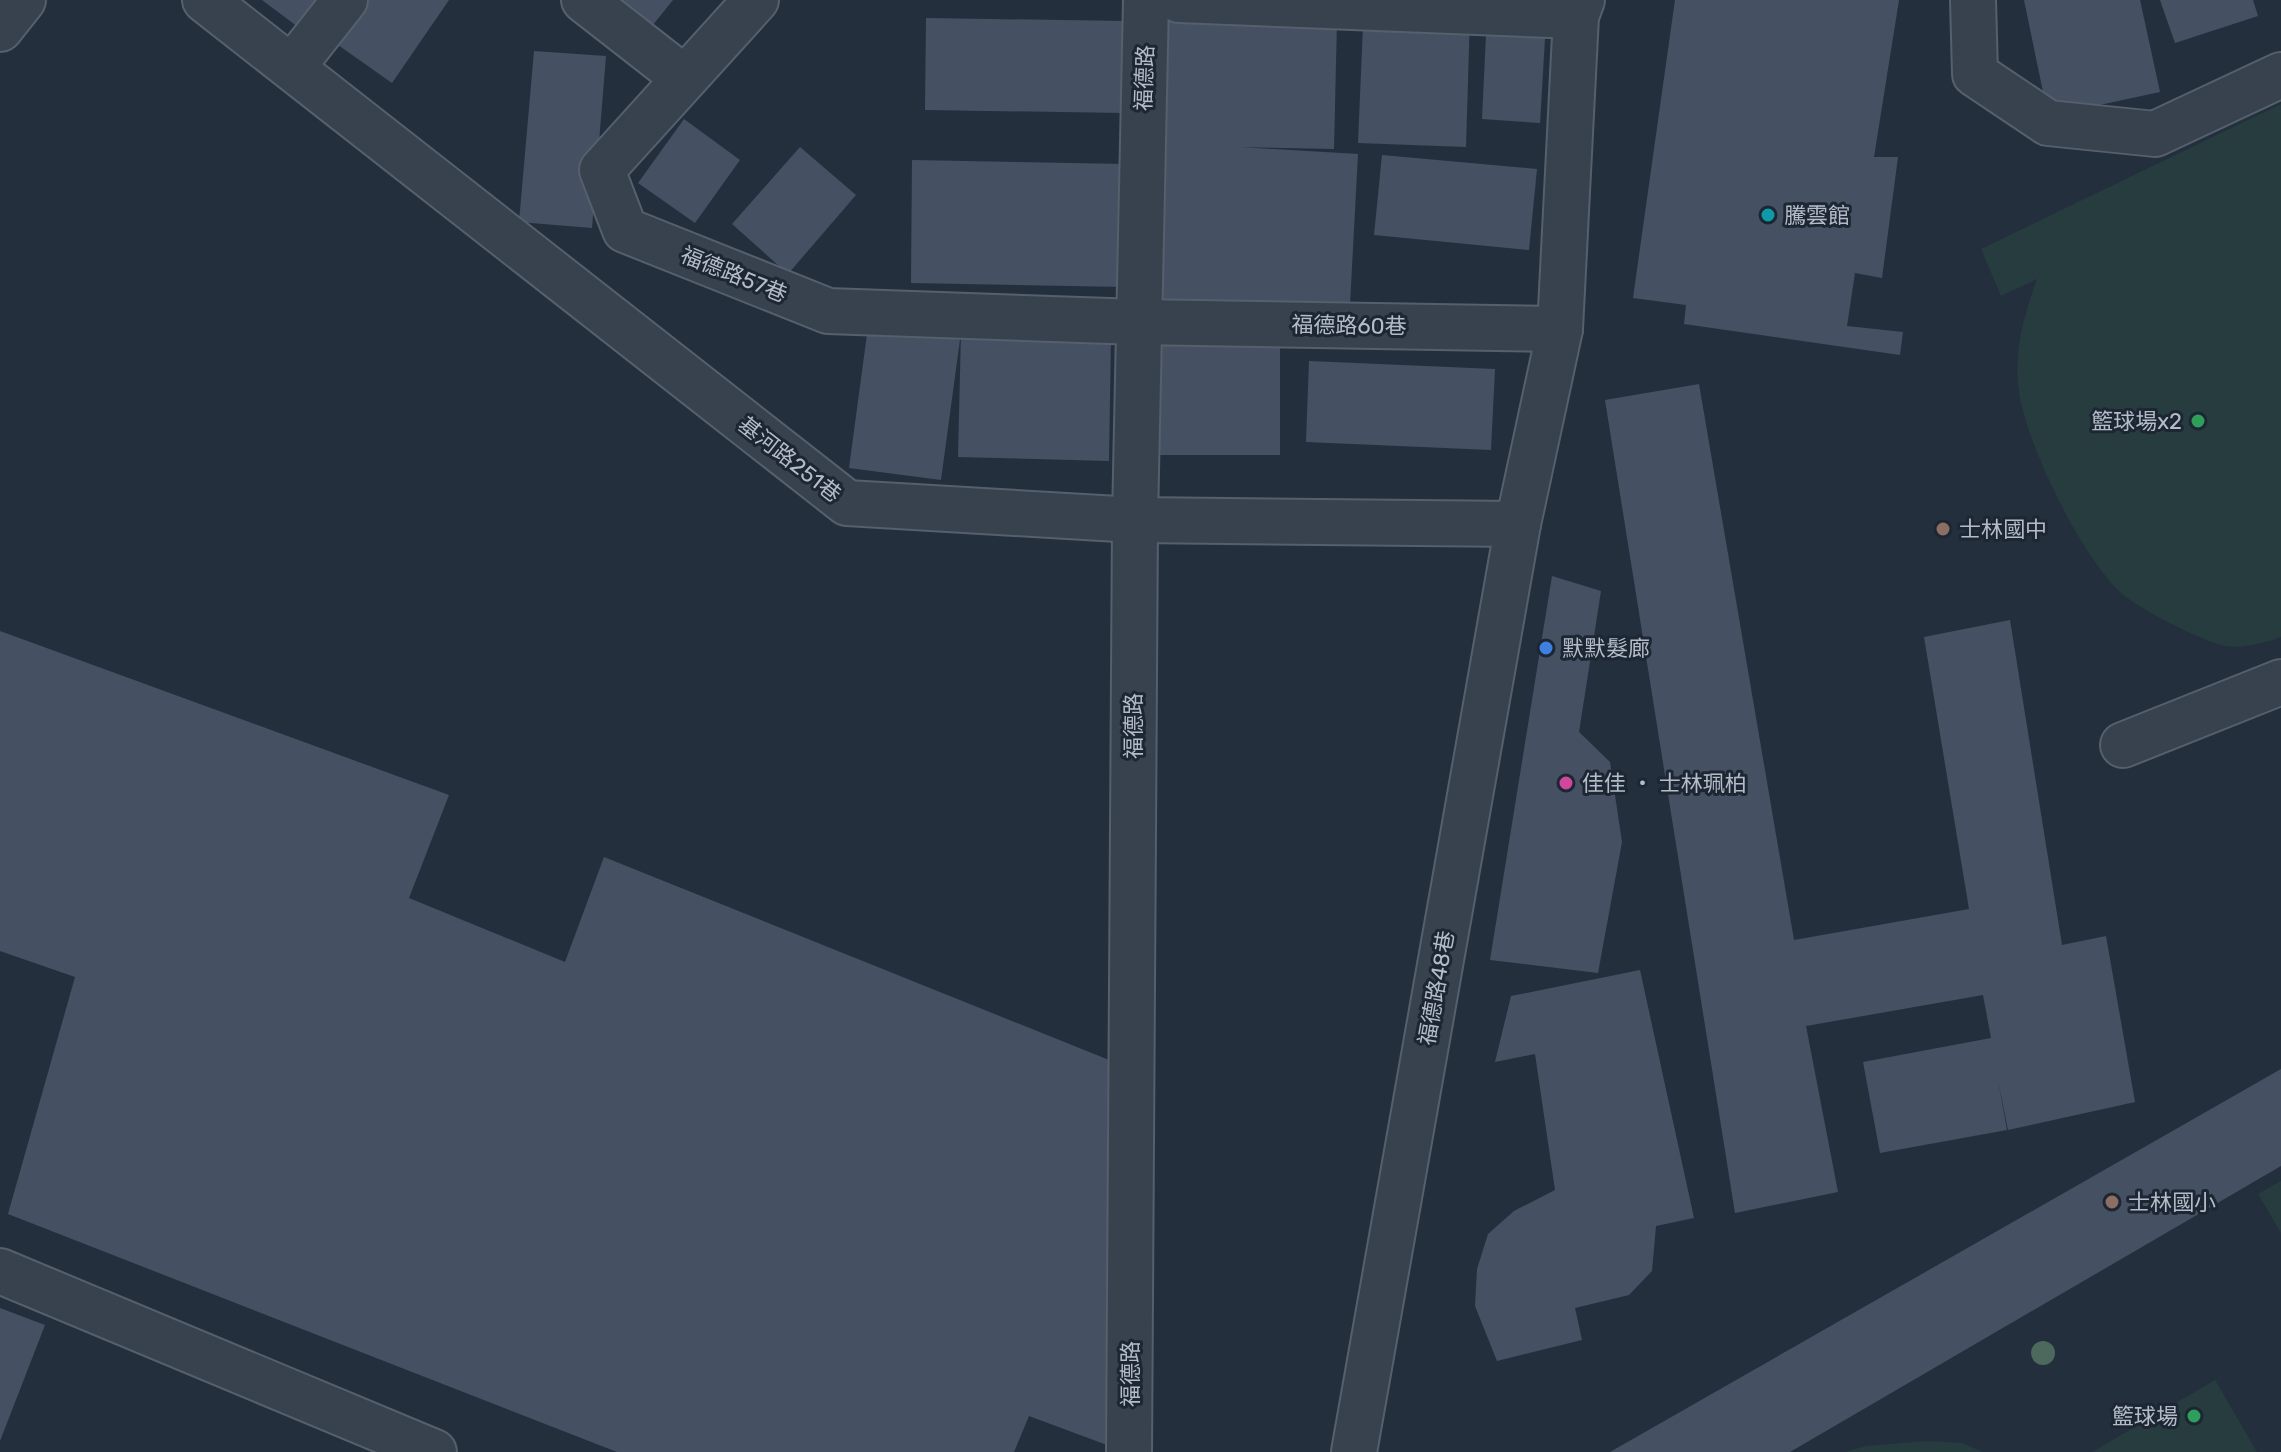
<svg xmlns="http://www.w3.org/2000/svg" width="2281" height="1452" font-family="Rubik,'Noto Sans TC',sans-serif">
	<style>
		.green { fill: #263c3f }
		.building { fill: #455162 }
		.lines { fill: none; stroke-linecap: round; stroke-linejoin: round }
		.minor-casing { stroke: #565f6c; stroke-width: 48 }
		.minor { stroke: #38414e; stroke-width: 44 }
		.tree { fill: #4b6a5d }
		.culture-dot { fill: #0f9aa8; stroke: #1d2633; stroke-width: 3 }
		.leisure-dot { fill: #2e9e5b; stroke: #1d2633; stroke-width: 3 }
		.education-dot { fill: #8d6e63; stroke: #1d2633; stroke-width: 3 }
		.shop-dot { fill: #3f7fe0; stroke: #1d2633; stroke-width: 3 }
		.hotel-dot { fill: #d1479c; stroke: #1d2633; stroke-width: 3 }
		.labels { text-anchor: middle; stroke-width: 6; stroke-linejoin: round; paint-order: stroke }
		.street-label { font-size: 22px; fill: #b4bcc9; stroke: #1d2633 }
		.poi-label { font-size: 22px; fill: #b4bcc9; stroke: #1d2633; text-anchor: start }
	</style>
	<rect width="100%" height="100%" fill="#242f3e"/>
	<!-- green -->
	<g class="green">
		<path d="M 2281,104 L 2281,637 C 2265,643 2239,650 2221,645 C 2195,637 2139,610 2119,591 C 2080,553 2027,446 2019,392 C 2013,352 2024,315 2037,279 L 2001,296 L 1981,249 Z"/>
		<path d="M 2281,1181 L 2281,1233 L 2258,1194 Z"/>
		<path d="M 2215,1380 L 2257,1452 L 2092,1452 Z"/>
		<path d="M 1926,1441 L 1962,1443 L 1983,1452 L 1845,1452 L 1866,1446 Z"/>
	</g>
	<!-- building -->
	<g class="building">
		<path d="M 262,0 L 330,0 L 306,33 Z"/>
		<path d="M 359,0 L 449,0 L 392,83 L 331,40 Z"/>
		<path d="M 620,0 L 673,0 L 652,26 Z"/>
		<path d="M 1675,0 L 1899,0 L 1874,157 L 1898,157 L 1882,278 L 1855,273 L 1847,326 L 1903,332 L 1900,355 L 1684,324 L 1686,305 L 1633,298 Z"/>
		<path d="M 2024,0 L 2140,0 L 2160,92 L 2048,116 Z"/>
		<path d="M 2160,0 L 2253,0 L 2258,16 L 2175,43 Z"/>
		<path d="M 1156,13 L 1337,19 L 1334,149 L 1240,147 L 1358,154 L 1349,323 L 1142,312 Z"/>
		<path d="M 1470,14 L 1466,147 L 1358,143 L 1363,26 Z"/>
		<path d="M 926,18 L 1125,21 L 1124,113 L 925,110 Z"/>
		<path d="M 1486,35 L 1545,38 L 1540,123 L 1482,119 Z"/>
		<path d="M 534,51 L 606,56 L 592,228 L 519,222 Z"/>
		<path d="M 684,119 L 740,160 L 695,223 L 638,183 Z"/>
		<path d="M 800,147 L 856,195 L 788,274 L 732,224 Z"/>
		<path d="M 1382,155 L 1537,169 L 1529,250 L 1374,235 Z"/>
		<path d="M 912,160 L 1125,164 L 1124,287 L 911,283 Z"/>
		<path d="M 869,319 L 1111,336 L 1109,461 L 958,457 L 961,332 L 941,480 L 849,468 Z"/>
		<path d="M 1159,340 L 1280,340 L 1280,455 L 1160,455 Z"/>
		<path d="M 1309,361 L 1495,369 L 1491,450 L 1306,442 Z"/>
		<path d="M 1699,384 L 1794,940 L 1969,909 L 1924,637 L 2010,620 L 2062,945 L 2106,936 L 2135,1102 L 2008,1130 L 1998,1080 L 2007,1130 L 1880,1153 L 1863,1062 L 1991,1038 L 1983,995 L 1806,1026 L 1838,1192 L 1735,1213 L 1605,400 Z"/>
		<path d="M 1552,576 L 1601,591 L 1579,732 L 1610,762 L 1622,842 L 1598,973 L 1490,960 Z"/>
		<path d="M 0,631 L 449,795 L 409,898 L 565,962 L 604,857 L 1119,1064 L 1115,1448 L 1029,1416 L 1014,1452 L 617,1452 L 8,1214 L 75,977 L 0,951 Z"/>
		<path d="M 1640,970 L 1694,1218 L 1656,1226 L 1652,1271 L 1629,1295 L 1575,1308 L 1582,1340 L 1497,1361 L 1475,1306 L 1477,1269 L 1488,1234 L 1514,1211 L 1555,1190 L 1535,1054 L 1495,1062 L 1511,996 Z"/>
		<path d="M 2281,1069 L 2281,1166 L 1790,1452 L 1610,1452 Z"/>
		<path d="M 0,1308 L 45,1325 L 0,1441 Z"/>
	</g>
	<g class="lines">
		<defs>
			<g id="minor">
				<path d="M 205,0 L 847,503 L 1135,520 L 1518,524"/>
				<path d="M 584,0 L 684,78"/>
				<path d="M 756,0 L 602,170 L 625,230 L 828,311 L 1138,322 L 1560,329"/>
				<path d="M 1179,0 L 1576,16"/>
				<path d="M 1973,0 L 1975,74 L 2048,123 L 2155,134 L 2281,75"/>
				<path d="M 0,29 L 23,0"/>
				<path d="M 293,66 L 345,0"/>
				<path d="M 2123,745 L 2281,682"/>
				<path d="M 0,1271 L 434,1452"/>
				<path d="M 1129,1452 L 1135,520 L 1146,0"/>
				<path d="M 1354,1452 L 1518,524 L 1560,329 L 1576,16 L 1582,0"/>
			</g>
		</defs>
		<!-- minor casing -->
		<use href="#minor" class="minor-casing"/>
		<!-- minor -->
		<use href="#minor" class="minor"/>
	</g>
	<!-- trees -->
	<circle class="tree" cx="2043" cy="1353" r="12"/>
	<!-- markers -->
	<circle class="culture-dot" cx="1768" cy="215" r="8"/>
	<g class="leisure-dot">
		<circle cx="2198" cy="421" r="8"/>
		<circle cx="2194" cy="1416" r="8"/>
	</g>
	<g class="education-dot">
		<circle cx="1943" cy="529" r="8"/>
		<circle cx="2112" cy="1202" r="8"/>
	</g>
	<circle class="shop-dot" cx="1546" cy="648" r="8"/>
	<circle class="hotel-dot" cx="1566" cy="783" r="8"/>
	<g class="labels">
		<!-- street labels -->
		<g class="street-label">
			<text transform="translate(1144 78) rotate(-88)" y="8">福德路</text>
			<text transform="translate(734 274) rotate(22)" y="8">福德路57巷</text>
			<text transform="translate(1349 325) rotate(1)" y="8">福德路60巷</text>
			<text transform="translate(790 459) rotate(38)" y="8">基河路251巷</text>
			<text transform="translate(1133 726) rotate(-90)" y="8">福德路</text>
			<text transform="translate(1436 988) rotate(-80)" y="8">福德路48巷</text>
			<text transform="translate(1130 1374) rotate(-90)" y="8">福德路</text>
		</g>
		<!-- poi labels -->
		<g class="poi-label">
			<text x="1784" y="223">騰雲館</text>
			<text x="2182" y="429" text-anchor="end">籃球場x2</text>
			<text x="1959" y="537">士林國中</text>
			<text x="1562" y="656">默默髮廊</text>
			<text x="1582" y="791">佳佳 ‧ 士林珮柏</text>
			<text x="2128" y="1210">士林國小</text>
			<text x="2178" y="1424" text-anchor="end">籃球場</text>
		</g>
	</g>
</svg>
